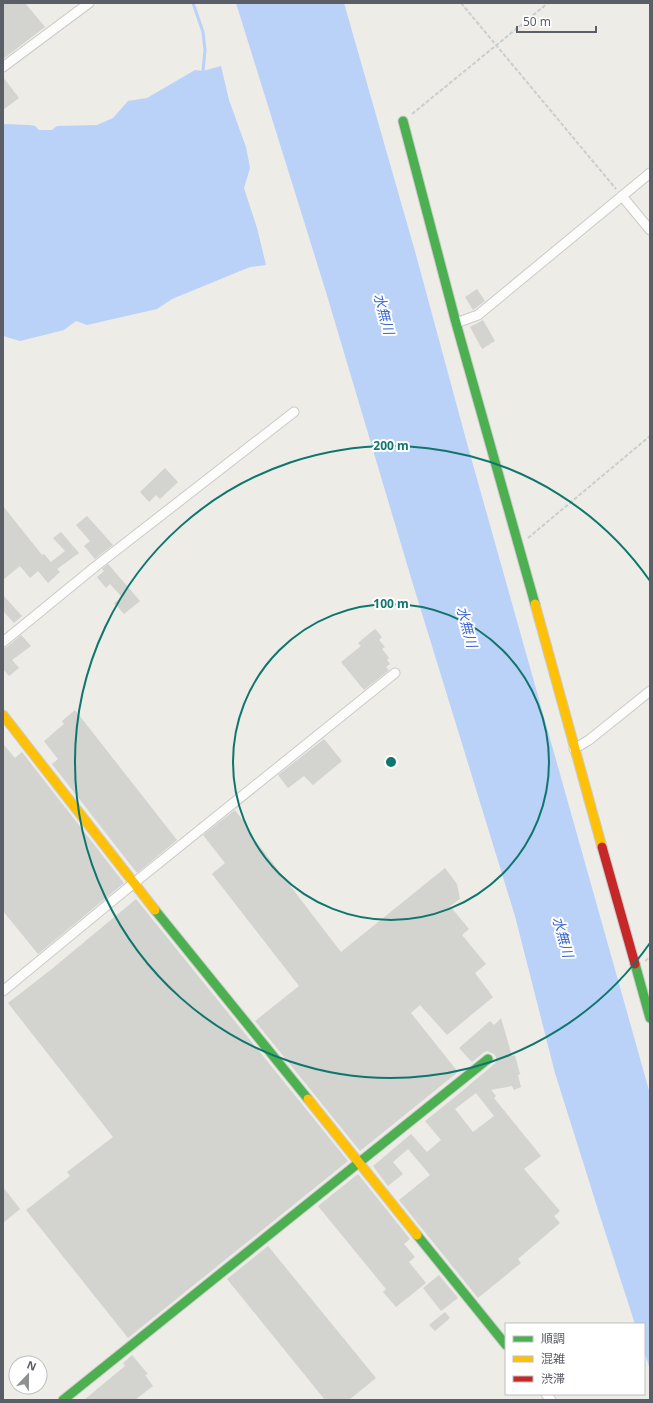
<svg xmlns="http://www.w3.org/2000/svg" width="653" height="1403" font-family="'Noto Sans','Noto Sans JP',sans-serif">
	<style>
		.water { fill: #bad1f8 }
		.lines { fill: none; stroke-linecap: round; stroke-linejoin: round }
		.stream { stroke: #bad1f8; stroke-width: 3 }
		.building { fill: #d3d3cf; fill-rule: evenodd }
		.street-casing { stroke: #cacbca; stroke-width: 11 }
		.fast-casing { stroke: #cbcbcb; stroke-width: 11 }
		.slow-casing { stroke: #cbcbcb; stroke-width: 11 }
		.jam-casing { stroke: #cbcbcb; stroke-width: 11 }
		.path { stroke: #cacfcd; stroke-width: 2; stroke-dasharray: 4 2; stroke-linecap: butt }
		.street { stroke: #fcfcfb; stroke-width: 9 }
		.fast { stroke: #4caf50; stroke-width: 9 }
		.slow { stroke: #ffc107; stroke-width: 9 }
		.jam { stroke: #c62828; stroke-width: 9 }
		.ring { fill: none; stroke: #0f766e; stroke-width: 2 }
		.labels { text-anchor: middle; stroke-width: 4; stroke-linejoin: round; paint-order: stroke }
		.water-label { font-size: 14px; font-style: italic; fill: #3a66ce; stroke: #fff }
		.centre { fill: #0f766e; stroke: #fff; stroke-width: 2 }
		.ring-label { font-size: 12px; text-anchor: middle; font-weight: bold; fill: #0f766e; stroke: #fff; stroke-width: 4; stroke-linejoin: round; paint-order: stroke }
	</style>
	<rect width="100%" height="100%" fill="#edece6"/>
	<!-- water -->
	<g class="water">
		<path d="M 236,3 L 344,3 L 416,255 L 468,447 L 650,1094 L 650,1369 L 644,1351 L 644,1324 L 635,1324 L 600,1216 L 555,1073 L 515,916 L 412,581 L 326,292 Z"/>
		<path d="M 221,66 L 229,100 L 246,147 L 250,168 L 244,188 L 257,228 L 266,265 L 250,267 L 172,299 L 157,309 L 87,325 L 76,321 L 64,330 L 20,341 L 3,336 L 3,124 L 29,125 L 35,126 L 39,130 L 52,130 L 57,126 L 97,125 L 113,118 L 128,101 L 147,98 L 195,70 L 203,71 Z"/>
	</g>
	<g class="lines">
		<!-- stream -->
		<path class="stream" d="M 193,3 L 203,32 L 205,50 L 203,71"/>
	</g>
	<!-- building -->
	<g class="building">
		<path d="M 3,3 L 25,3 L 45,27 L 3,59 Z"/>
		<path d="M 3,77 L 19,98 L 3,110 Z"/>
		<path d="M 477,289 L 485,301 L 473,310 L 465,297 Z"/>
		<path d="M 483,320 L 495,341 L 482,349 L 470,327 Z"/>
		<path d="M 165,468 L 178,482 L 160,499 L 156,495 L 149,502 L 140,492 Z"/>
		<path d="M 3,506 L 42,555 L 44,554 L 51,562 L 65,551 L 53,538 L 61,532 L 79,553 L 57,569 L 60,572 L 48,583 L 38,571 L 30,578 L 20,566 L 3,580 Z"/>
		<path d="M 87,516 L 113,545 L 95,559 L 84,546 L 90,541 L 76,525 Z"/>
		<path d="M 108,564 L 140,601 L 124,614 L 114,603 L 122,597 L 110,584 L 106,588 L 97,577 L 104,571 L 102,569 Z"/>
		<path d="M 3,595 L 22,616 L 14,623 L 3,611 Z"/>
		<path d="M 375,629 L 382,637 L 379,640 L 385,647 L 382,649 L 389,658 L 387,660 L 390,664 L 386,667 L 389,670 L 364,690 L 341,662 L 361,646 L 358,643 Z"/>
		<path d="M 21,635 L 31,646 L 12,660 L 19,668 L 9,676 L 3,669 L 3,648 L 7,647 Z"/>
		<path d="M 75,710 L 177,840 L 137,873 L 52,764 L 58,759 L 44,741 L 64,724 L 62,721 Z"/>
		<path d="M 324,739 L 342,761 L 313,785 L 304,776 L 288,788 L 278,775 Z"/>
		<path d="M 3,744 L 15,758 L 22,752 L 124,883 L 38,954 L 3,911 Z"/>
		<path d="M 235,810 L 250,830 L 248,831 L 341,952 L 445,868 L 457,884 L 460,899 L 450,906 L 469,929 L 462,935 L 486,964 L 475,973 L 493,997 L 447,1035 L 420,1005 L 411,1013 L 458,1072 L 360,1151 L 255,1021 L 299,986 L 212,874 L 225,863 L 203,835 Z"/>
		<path d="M 136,899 L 348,1161 L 128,1338 L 26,1210 L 70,1176 L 67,1172 L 113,1137 L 8,1003 L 53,968 Z"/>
		<path d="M 501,1018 L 512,1056 L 515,1055 L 520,1074 L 518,1075 L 521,1087 L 514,1090 L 512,1086 L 491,1090 L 496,1096 L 494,1098 L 541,1156 L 524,1169 L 560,1211 L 554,1216 L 560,1223 L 518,1259 L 521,1263 L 478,1298 L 399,1200 L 430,1175 L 408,1149 L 393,1162 L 403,1174 L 388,1186 L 373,1166 L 411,1134 L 427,1152 L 441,1140 L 425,1121 L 455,1097 L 493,1065 L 496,1062 L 496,1057 L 494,1054 L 487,1051 L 483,1053 L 472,1062 L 459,1048 L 490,1021 L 494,1025 ZM 476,1093 L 494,1116 L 473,1132 L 455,1109 Z"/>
		<path d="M 358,1174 L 410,1239 L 404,1244 L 415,1257 L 409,1262 L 426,1283 L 396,1307 L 383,1292 L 386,1289 L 318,1206 Z"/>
		<path d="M 3,1187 L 20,1209 L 3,1223 Z"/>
		<path d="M 268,1246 L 376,1378 L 349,1400 L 325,1400 L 227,1279 Z"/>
		<path d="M 439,1275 L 458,1298 L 441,1311 L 423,1288 Z"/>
		<path d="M 445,1312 L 450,1318 L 435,1331 L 429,1325 Z"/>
		<path d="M 132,1355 L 148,1374 L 145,1375 L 153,1386 L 135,1400 L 84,1400 L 125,1366 L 123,1363 Z"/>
	</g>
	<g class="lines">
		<defs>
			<g id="street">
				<path d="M 3,67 L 89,3"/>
				<path d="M 622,196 L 650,230"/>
				<path d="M 456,323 L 478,315 L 650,173"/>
				<path d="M 3,642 L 96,566 L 294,412"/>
				<path d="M 574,749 L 589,740 L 650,691"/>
				<path d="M 3,991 L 134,883 L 395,673"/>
				<path d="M 546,1394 L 551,1400"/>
			</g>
			<g id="fast">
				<path d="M 403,121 L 456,323 L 535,604"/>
				<path d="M 155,910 L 308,1099"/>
				<path d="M 635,964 L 650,1018"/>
				<path d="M 417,1235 L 506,1345"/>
				<path d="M 63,1400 L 488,1059"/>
			</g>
			<g id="slow">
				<path d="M 535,604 L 602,847"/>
				<path d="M 3,715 L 155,910"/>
				<path d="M 308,1099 L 417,1235"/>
			</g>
			<path id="jam" d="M 602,847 L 635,964"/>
		</defs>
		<!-- street casing -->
		<use href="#street" class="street-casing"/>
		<!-- fast casing -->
		<use href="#fast" class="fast-casing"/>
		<!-- slow casing -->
		<use href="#slow" class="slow-casing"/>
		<!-- jam casing -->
		<use href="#jam" class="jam-casing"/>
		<!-- path -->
		<g class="path">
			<path d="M 461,3 L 616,189"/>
			<path d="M 412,114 L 548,3"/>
			<path d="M 528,538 L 650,436"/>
			<path d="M 645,961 L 650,957"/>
		</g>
		<!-- street -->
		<use href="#street" class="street"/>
		<!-- fast -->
		<use href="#fast" class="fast"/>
		<!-- slow -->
		<use href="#slow" class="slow"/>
		<!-- jam -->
		<use href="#jam" class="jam"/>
	</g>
	<!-- distance rings -->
	<g class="ring">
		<circle cx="391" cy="762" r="158"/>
		<path d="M650 943A316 316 0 1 1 650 581"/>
	</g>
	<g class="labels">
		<!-- water labels -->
		<g class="water-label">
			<text transform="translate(384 314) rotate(75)" y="5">水無川</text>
			<text transform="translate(467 627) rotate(75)" y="5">水無川</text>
			<text transform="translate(563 937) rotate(74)" y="5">水無川</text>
		</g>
	</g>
	<circle cx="391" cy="762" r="6" class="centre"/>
	<g class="ring-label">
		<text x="391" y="450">200 m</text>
		<text x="391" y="608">100 m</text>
	</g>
	<!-- border -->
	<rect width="653" height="1403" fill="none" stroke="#5b5e66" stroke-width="8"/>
	<!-- legend -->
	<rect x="505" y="1323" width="140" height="72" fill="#ffffff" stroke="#bdbfc2"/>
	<rect x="513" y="1336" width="20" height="6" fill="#4caf50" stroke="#bdbfc2"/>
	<text x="541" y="1343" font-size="12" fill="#5b5e66">順調</text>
	<rect x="513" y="1356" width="20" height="6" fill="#ffc107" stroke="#bdbfc2"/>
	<text x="541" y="1363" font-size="12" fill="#5b5e66">混雑</text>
	<rect x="513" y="1376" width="20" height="6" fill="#c62828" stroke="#bdbfc2"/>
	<text x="541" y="1383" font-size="12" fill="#5b5e66">渋滞</text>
	<!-- north arrow -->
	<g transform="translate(28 1375) rotate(22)"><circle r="19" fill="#ffffff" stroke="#bdbfc2"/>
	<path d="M0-3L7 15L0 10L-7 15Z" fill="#8e9093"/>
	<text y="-6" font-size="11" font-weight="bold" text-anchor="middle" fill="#5b5e66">N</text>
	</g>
	<!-- scale -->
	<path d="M517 26v6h79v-6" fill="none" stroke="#5b5e66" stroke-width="2"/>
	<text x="523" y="26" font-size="12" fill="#5b5e66" stroke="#ffffff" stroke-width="3" paint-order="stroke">50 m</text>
</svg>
